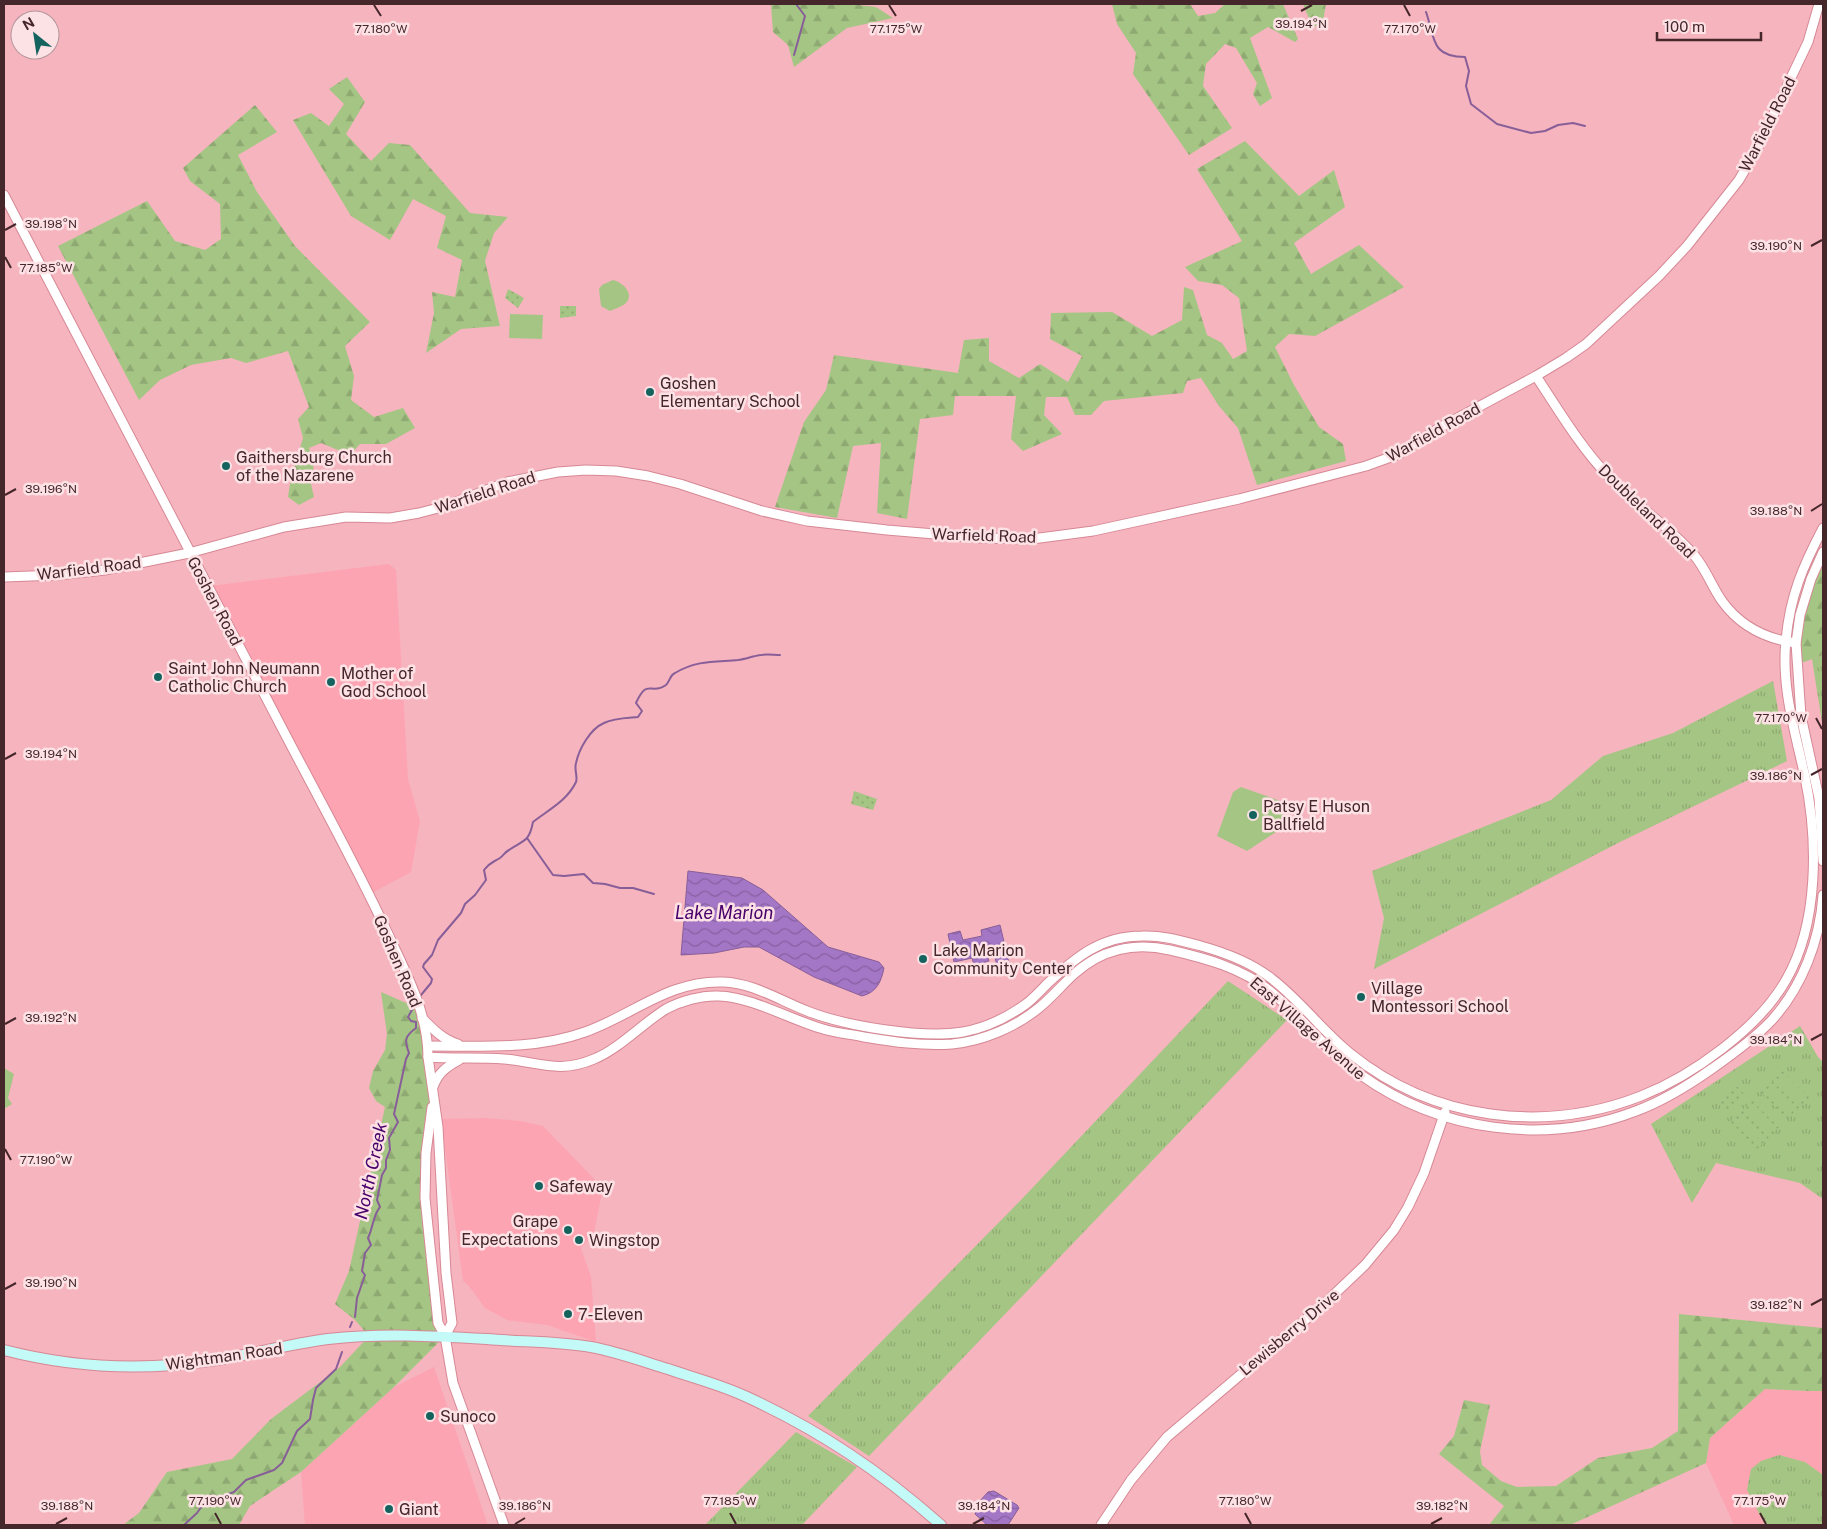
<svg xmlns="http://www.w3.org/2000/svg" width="1827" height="1529" font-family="'Public Sans',sans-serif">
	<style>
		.built { fill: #fda4b2 }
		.grass { fill: url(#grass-tufts) }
		.forest { fill: url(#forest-firs) }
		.park { fill: url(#park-dots) }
		.pitch { fill: #a5c584 }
		.water { fill: url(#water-waves); stroke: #885e98 }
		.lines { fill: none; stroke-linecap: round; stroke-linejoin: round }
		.stream { stroke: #885e98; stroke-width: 2 }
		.tertiary-casing { stroke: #d68895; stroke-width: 11 }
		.secondary-casing { stroke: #d68895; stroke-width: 12 }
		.tertiary { stroke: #fff; stroke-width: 9 }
		.secondary { stroke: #c3faf7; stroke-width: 10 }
		.ticks { fill: none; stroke: #45262b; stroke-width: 2 }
		.poi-dot { fill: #15635f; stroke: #fce2e5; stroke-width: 2 }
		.labels { text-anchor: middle; stroke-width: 5; stroke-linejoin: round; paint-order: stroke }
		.street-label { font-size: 16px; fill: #45262b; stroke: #fce2e5 }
		.poi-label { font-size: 16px; fill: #45262b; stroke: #fce2e5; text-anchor: start }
		.water-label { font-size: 18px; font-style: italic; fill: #48016a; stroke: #fce2e5 }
		.ticks-label { font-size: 12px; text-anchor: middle; fill: #45262b; stroke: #fce2e5; stroke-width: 5; stroke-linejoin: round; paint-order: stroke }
	</style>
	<defs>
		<pattern id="grass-tufts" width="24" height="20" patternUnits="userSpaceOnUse" patternTransform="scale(1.25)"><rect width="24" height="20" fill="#a5c584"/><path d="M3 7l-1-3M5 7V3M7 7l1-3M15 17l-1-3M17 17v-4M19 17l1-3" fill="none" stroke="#8fa972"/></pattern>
		<pattern id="forest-firs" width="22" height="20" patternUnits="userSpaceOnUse" patternTransform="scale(1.25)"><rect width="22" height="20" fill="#a5c584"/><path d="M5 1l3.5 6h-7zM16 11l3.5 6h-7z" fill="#8fa972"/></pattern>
		<pattern id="park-dots" width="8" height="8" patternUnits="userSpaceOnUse" patternTransform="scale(1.25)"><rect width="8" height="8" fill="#a5c584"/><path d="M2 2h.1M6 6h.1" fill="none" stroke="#8fa972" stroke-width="1.8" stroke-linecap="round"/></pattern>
		<pattern id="water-waves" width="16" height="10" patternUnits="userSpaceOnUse" patternTransform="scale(1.25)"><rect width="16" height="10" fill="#a476c6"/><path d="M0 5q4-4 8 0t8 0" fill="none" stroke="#8761a1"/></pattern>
	</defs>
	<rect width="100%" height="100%" fill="#f6b4be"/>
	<!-- built -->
	<g class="built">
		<path d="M 389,564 L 396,570 L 408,779 L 420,821 L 411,872 L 372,893 L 210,586 Z"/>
		<path d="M 485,1118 L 521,1121 L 543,1126 L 603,1188 L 594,1233 L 581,1248 L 591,1277 L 596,1342 L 547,1325 L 507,1320 L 485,1308 L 469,1286 L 463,1281 L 441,1119 Z"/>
		<path d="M 434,1367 L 488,1525 L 305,1525 L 301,1472 L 394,1387 Z"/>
		<path d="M 1823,1381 L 1823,1525 L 1734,1525 L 1706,1463 L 1710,1438 L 1765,1389 L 1807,1391 Z"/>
	</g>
	<!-- grass -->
	<g class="grass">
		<path d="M 1823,655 L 1823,729 L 1812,659 Z"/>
		<path d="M 1773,681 L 1787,761 L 1622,841 L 1374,969 L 1384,918 L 1372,871 L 1551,800 L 1603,756 L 1673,733 Z"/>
		<path d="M 1228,981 L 1287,1020 L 869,1456 L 808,1416 L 1020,1201 Z"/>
		<path d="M 1800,1026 L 1818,1057 L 1823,1062 L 1823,1199 L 1800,1183 L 1716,1163 L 1692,1203 L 1651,1124 Z"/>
		<path d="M 796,1432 L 857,1467 L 802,1525 L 705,1525 Z"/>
		<path d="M 1779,1455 L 1805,1462 L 1823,1475 L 1823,1525 L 1765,1525 L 1747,1490 L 1751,1469 L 1761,1461 Z"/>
	</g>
	<!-- forest -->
	<g class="forest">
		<path d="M 771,4 L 850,4 L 876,7 L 893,18 L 847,28 L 794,67 L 788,45 L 773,32 Z"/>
		<path d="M 1112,4 L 1190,4 L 1198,16 L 1215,13 L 1225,4 L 1283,4 L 1298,39 L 1295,42 L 1268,27 L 1250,38 L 1272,98 L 1260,106 L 1253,94 L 1257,83 L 1236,48 L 1225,44 L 1206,64 L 1203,86 L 1232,128 L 1189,155 L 1133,74 L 1136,53 L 1117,24 Z"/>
		<path d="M 1303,4 L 1326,4 L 1323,21 L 1313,28 Z"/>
		<path d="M 347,77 L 365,102 L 346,134 L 371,161 L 389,143 L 410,145 L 470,213 L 508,217 L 494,233 L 485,261 L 500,326 L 461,329 L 426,353 L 434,313 L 432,292 L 455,297 L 462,260 L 437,248 L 446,216 L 413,199 L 390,240 L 351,216 L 293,120 L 311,113 L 329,126 L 344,104 L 329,89 Z"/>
		<path d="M 255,105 L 277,132 L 238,155 L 257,192 L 295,246 L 370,322 L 345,346 L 354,376 L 351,400 L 374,417 L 403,408 L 415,428 L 386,444 L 360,444 L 350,455 L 321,443 L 309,448 L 314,463 L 311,484 L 314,497 L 299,505 L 288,497 L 291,478 L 303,438 L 298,419 L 309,407 L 288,351 L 246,363 L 231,358 L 191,365 L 160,380 L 139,400 L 58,246 L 147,201 L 175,241 L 205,250 L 221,239 L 220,204 L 190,181 L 183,168 Z"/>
		<path d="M 1245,141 L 1299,196 L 1334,170 L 1345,207 L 1294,243 L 1311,274 L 1359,245 L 1404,287 L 1315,336 L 1289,334 L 1275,347 L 1294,385 L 1319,427 L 1343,444 L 1346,461 L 1257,485 L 1238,428 L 1219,406 L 1201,378 L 1187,381 L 1183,393 L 1104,401 L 1091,415 L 1075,415 L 1067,397 L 1046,397 L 1044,415 L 1062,434 L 1023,451 L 1011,439 L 1016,396 L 955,396 L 953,415 L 920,419 L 907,519 L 877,513 L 881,443 L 853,446 L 837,518 L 775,507 L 804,422 L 826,390 L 834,355 L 958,373 L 964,340 L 989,338 L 989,361 L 1019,378 L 1040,364 L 1068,382 L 1082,356 L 1050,339 L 1051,313 L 1112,312 L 1152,336 L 1182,320 L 1184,287 L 1193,290 L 1207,335 L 1222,343 L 1233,359 L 1247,351 L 1239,298 L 1222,285 L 1198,281 L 1185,267 L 1242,241 L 1197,169 Z"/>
		<path d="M 1823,552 L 1823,655 L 1796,665 L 1796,643 Z"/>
		<path d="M 381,992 L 420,1009 L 433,1088 L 426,1153 L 435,1293 L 445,1336 L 394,1387 L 301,1472 L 250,1506 L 239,1525 L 123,1525 L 139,1513 L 167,1472 L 232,1459 L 271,1419 L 340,1367 L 369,1336 L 355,1320 L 335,1304 L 349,1271 L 385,1107 L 376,1101 L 369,1088 L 373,1071 L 385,1050 L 387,1034 Z"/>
		<path d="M 1679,1314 L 1823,1328 L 1823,1391 L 1807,1391 L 1765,1389 L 1710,1438 L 1706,1463 L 1570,1525 L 1489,1525 L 1504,1506 L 1439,1454 L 1454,1436 L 1464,1400 L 1490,1405 L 1480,1451 L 1482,1465 L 1501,1481 L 1517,1487 L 1556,1486 L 1598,1458 L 1652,1448 L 1678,1431 Z"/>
	</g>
	<!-- park -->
	<g class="park">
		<path d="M 508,289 L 524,298 L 518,308 L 505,298 Z"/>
		<path d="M 560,306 L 576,306 L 576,316 L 560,318 Z"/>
		<path d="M 854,791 L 877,799 L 873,810 L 851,804 Z"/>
		<path d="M 1785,1069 L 1811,1096 L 1787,1119 L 1761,1092 Z"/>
		<path d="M 1735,1084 L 1746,1096 L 1728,1113 L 1716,1102 Z"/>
		<path d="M 1754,1099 L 1780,1126 L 1756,1150 L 1729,1123 Z"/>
	</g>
	<!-- pitch -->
	<g class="pitch">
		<path d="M 613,280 C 622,282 636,294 625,304 C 621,307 614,309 610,311 L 601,306 L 599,289 L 602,285 Z"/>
		<path d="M 510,314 L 543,315 L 542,339 L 509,338 Z"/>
		<path d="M 1241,787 L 1283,802 L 1282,828 L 1247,851 L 1217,836 L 1233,792 Z"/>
		<path d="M 4,1068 L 14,1074 L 8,1098 L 12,1104 L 4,1109 Z"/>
		<path d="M 1787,1076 L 1804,1093 L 1796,1101 L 1779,1084 Z"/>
		<path d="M 1776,1087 L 1793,1104 L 1785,1112 L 1768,1095 Z"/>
		<path d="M 1756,1106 L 1773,1124 L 1765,1132 L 1748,1114 Z"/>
		<path d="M 1745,1117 L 1762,1134 L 1754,1142 L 1736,1125 Z"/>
	</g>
	<!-- water -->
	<g class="water">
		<path d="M 688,871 L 742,878 L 763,890 L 828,947 L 879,962 L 884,968 C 881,982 877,992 862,996 L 814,977 L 759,947 L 744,947 L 714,953 L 681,955 Z"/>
		<path d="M 1000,925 L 1009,963 L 997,966 L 994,953 L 987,954 L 989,961 L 974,965 L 972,958 L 954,962 L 948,934 L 960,931 L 963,940 L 982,936 L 981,930 Z"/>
		<path d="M 994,1491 L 1017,1505 L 1019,1508 L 1008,1525 L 987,1525 L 975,1514 L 979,1502 L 988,1492 Z"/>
	</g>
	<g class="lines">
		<!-- stream -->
		<g class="stream">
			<path d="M 1426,12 C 1435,37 1430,57 1465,57 L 1469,71 L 1466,86 L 1471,104 L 1497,124 L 1531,133 L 1545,131 L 1558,125 L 1573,123 L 1585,126"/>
			<path d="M 794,55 L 805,16 L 796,4"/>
			<path d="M 527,838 L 553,875 L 564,876 L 584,874 L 593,883 L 605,884 L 620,888 L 633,888 L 654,894"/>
			<path d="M 421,995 L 431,983 L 432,979 L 423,967 L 424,964 L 432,955 L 438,940 L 461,913 L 465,904 L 475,895 L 486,880 L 484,870 C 490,862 492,863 500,858 C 503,856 505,852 509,850 C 523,840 529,843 533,822 C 548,810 567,801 576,782 C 578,777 574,770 576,763 C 579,749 590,729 604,723 C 614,718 627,718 638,717 L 642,711 L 636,703 C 648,677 650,696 666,685 C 670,681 670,675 675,673 C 697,660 715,662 738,660 C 746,659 753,656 761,655 C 767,654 774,655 780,655"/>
			<path d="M 355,1317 L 357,1298 L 365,1275 L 362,1271 L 365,1253 L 371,1245 L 368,1238 C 373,1228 373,1215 380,1207 L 377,1200 L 382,1175 L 386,1168 L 386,1160 L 390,1150 L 389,1138 L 398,1122 L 394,1114 L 406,1059 L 409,1053 C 404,1040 405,1036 416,1028 L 416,1022 L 411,1021 L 408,1017 L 413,1008"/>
			<path d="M 350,1327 L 352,1322"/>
			<path d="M 184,1525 L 197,1513 L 204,1503 L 234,1492 L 246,1480 L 274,1470 L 282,1463 L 297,1431 L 310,1419 L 313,1400 L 316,1388 L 336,1369 L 342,1352"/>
		</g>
		<defs>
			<g id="tertiary">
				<path d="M 4,195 C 97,374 190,553 284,732 C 319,799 356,865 388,934 C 406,973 428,1013 428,1057 L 438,1127 L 446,1273 L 452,1323 L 445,1336"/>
				<path d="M 1536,376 C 1559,411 1581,448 1610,478 C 1636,506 1669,526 1694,555 C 1706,569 1712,587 1722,601 C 1740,626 1766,639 1796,643"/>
				<path d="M 1823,552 L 1811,579 L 1800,615 L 1796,643 L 1801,716 L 1819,798 L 1823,861"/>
				<path d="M 4,577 L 58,575 L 105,570 L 189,553 L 284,527 L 346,517 L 390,518 L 419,513 L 446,506 L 507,482 L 558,472 L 586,470 L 616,471 L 648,476 L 680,484 L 762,511 L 807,521 L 887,530 L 982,538 L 1032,539 L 1093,531 L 1148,519 L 1239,499 L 1366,466 L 1399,454 L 1439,428 L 1536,376 L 1566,358 L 1586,344 L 1659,276 L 1687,246 L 1739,180 L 1758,147 L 1808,42 L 1819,4"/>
				<path d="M 422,1018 C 433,1029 443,1040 458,1044"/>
				<path d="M 428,1046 C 480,1046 535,1050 585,1032 C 633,1015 669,980 723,982 C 753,983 779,1000 807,1011 C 845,1026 923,1039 963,1032 C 985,1028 1008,1017 1026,1004 C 1034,998 1041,990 1048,983 C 1076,957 1101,936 1142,936 C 1162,935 1182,941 1201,946 C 1226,953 1251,962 1272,979 C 1301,1001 1322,1031 1351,1054 C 1433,1120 1544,1134 1641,1096 C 1692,1076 1759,1028 1786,980 C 1819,923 1818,840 1805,777 C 1795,731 1781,687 1786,640 C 1790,596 1803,566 1823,528"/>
				<path d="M 428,1057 C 453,1059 479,1057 504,1059 C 539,1062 559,1074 594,1059 C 619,1049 643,1023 666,1009 C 681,1001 702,995 719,996 C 752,997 791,1020 823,1029 C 836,1033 850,1034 864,1037 C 894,1042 921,1046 952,1044 C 983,1041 1016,1027 1040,1007 C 1052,997 1063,984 1074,974 C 1102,949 1133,942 1170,950 C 1205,958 1242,968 1270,991 C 1302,1017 1327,1052 1361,1075 C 1439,1131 1545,1146 1636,1111 C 1663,1101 1689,1085 1713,1068 C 1733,1054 1755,1038 1772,1020 C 1802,987 1820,940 1823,895"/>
				<path d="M 433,1087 C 438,1073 446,1067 459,1060"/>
				<path d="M 432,1107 L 426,1153 L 425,1198 L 438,1323 L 445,1336 L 453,1383 L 504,1525"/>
				<path d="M 1101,1525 L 1131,1480 L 1167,1437 L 1325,1303 L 1365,1265 L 1394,1230 L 1408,1207 L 1424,1173 L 1445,1112"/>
			</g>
			<path id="secondary" d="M 4,1350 C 73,1368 145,1371 216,1360 C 253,1354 290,1344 328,1339 C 381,1333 434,1336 487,1339 C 521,1342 557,1341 591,1347 C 618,1352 642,1361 668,1369 C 694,1378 722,1385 747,1397 C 821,1431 881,1472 941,1525"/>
		</defs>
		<!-- tertiary casing -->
		<use href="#tertiary" class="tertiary-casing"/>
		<!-- secondary casing -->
		<use href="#secondary" class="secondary-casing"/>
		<!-- tertiary -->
		<use href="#tertiary" class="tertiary"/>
		<!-- secondary -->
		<use href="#secondary" class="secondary"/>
	</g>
	<!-- ticks -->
	<path class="ticks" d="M 374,5 L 381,16M 889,5 L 896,16M 1404,5 L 1410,16M 1301,11 L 1312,5M 5,230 L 16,224M 1811,246 L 1822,240M 5,257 L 11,268M 5,495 L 16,489M 1811,511 L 1822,504M 1816,718 L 1822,729M 5,759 L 16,753M 1811,775 L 1822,769M 5,1024 L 16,1018M 1811,1040 L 1822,1034M 5,1149 L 11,1160M 5,1289 L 16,1283M 1811,1305 L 1822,1299M 215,1513 L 221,1524M 730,1513 L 736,1524M 1245,1513 L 1251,1524M 1760,1513 L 1766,1524M 56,1524 L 67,1518M 515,1524 L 525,1518M 973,1524 L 984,1518M 1431,1524 L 1442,1518"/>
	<!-- markers -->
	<g class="poi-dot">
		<circle cx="650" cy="392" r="5"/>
		<circle cx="226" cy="466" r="5"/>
		<circle cx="158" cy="677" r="5"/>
		<circle cx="331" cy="682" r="5"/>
		<circle cx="1253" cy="815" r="5"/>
		<circle cx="923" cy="959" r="5"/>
		<circle cx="1361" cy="997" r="5"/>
		<circle cx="539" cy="1186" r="5"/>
		<circle cx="568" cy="1230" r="5"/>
		<circle cx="579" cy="1240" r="5"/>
		<circle cx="568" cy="1314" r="5"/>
		<circle cx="430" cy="1416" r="5"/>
		<circle cx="389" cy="1509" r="5"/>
	</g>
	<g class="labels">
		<!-- street labels -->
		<g class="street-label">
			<text transform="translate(1767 124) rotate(-63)" y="6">Warfield Road</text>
			<text transform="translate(1433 432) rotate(-29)" y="6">Warfield Road</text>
			<text transform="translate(485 492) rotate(-18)" y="6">Warfield Road</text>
			<text transform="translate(1647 511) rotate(44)" y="6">Doubleland Road</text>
			<text transform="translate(984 535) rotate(2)" y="6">Warfield Road</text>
			<text transform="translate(89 568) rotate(-7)" y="6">Warfield Road</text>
			<text transform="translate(215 601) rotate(62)" y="6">Goshen Road</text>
			<text transform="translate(398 961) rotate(67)" y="6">Goshen Road</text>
			<text transform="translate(1308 1028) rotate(41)" y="6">East Village Avenue</text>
			<text transform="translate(1289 1332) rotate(-40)" y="6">Lewisberry Drive</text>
			<text transform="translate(224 1356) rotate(-8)" y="6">Wightman Road</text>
		</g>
		<!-- poi labels -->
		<g class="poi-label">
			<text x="660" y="389">Goshen<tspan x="660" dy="18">Elementary School</tspan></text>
			<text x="236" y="463">Gaithersburg Church<tspan x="236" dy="18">of the Nazarene</tspan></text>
			<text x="168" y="674">Saint John Neumann<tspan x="168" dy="18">Catholic Church</tspan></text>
			<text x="341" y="679">Mother of<tspan x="341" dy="18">God School</tspan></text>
			<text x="1263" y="812">Patsy E Huson<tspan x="1263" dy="18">Ballfield</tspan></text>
			<text x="933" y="956">Lake Marion<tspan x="933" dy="18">Community Center</tspan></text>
			<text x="1371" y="994">Village<tspan x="1371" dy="18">Montessori School</tspan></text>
			<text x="549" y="1192">Safeway</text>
			<text x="558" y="1227" text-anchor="end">Grape<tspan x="558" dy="18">Expectations</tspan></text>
			<text x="589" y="1246">Wingstop</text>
			<text x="578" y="1320">7-Eleven</text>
			<text x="440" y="1422">Sunoco</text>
			<text x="399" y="1515">Giant</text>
		</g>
		<!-- water labels -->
		<g class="water-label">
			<text x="724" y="919">Lake Marion</text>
			<text transform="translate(371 1171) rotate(-78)" y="6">North Creek</text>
		</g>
	</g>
	<g class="ticks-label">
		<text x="1301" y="28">39.194°N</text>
		<text x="381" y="33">77.180°W</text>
		<text x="896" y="33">77.175°W</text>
		<text x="1410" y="33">77.170°W</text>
		<text x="51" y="228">39.198°N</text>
		<text x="1776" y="250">39.190°N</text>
		<text x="46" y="272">77.185°W</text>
		<text x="51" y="493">39.196°N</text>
		<text x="1776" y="515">39.188°N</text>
		<text x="1781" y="722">77.170°W</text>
		<text x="51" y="758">39.194°N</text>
		<text x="1776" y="780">39.186°N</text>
		<text x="51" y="1022">39.192°N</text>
		<text x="1776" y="1044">39.184°N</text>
		<text x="46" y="1164">77.190°W</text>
		<text x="51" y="1287">39.190°N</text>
		<text x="1776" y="1309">39.182°N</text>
		<text x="215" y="1505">77.190°W</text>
		<text x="730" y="1505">77.185°W</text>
		<text x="1245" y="1505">77.180°W</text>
		<text x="1760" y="1505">77.175°W</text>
		<text x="67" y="1510">39.188°N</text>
		<text x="525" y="1510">39.186°N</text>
		<text x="984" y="1510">39.184°N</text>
		<text x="1442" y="1510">39.182°N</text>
	</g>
	<!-- border -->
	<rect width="1827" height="1529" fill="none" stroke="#45262b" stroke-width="10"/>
	<!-- north arrow -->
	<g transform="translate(35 35) rotate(330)"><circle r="24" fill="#fce2e5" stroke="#b3979b"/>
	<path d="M0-4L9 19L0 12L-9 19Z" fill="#15635f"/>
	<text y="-8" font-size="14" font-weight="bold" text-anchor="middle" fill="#45262b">N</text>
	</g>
	<!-- scale -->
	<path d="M1657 32v8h104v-8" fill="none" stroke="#45262b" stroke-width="2.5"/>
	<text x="1664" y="32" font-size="15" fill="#45262b" stroke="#fce2e5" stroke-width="4" paint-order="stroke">100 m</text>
</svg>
